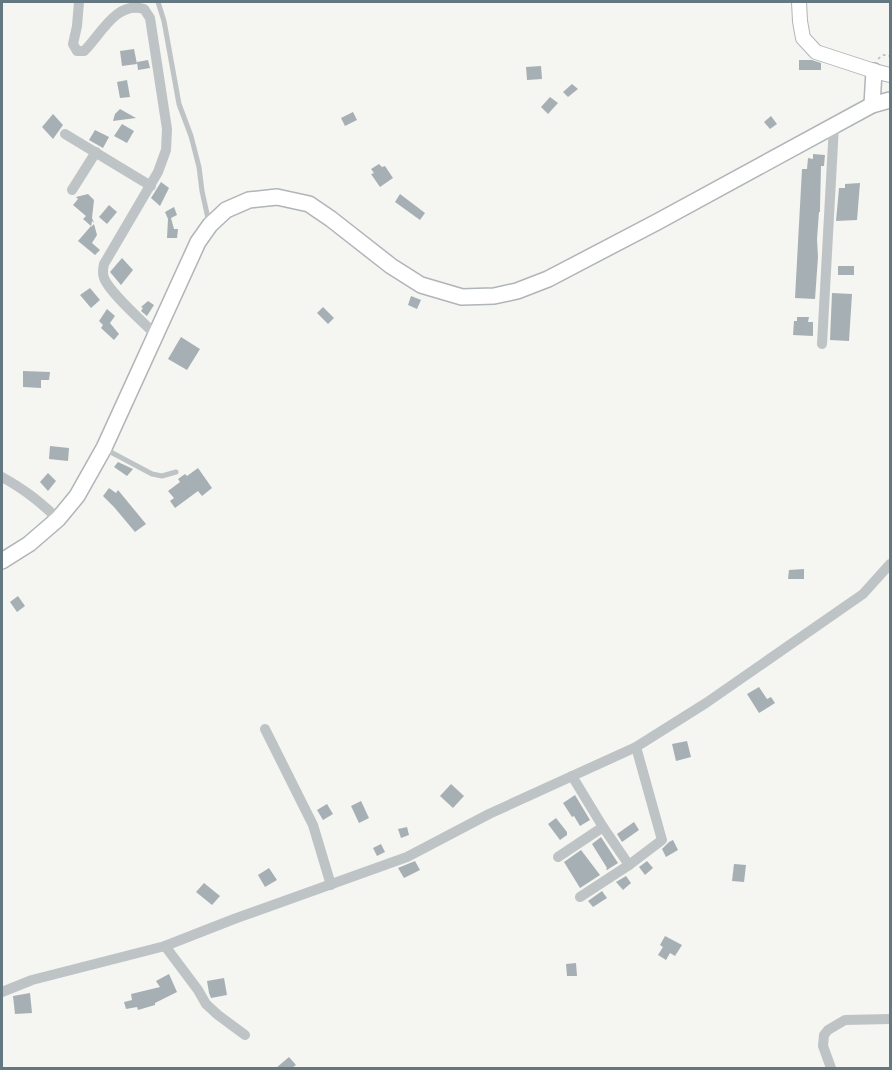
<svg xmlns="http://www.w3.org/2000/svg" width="892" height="1070" font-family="'Nunito Sans',sans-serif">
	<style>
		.building { fill: #a6b0b4 }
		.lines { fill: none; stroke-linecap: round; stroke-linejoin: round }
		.secondary-casing { stroke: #b0b7ba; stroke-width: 16 }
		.primary-casing { stroke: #afb5b8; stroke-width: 18 }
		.path { stroke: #b8bbbd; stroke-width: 1.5; stroke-dasharray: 3 3; stroke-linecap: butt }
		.lane { stroke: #bec3c5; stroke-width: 5 }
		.street { stroke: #bec3c5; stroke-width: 10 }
		.secondary { stroke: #fff; stroke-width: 14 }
		.primary { stroke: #fff; stroke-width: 15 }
	</style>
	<rect width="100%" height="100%" fill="#f5f5f1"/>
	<!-- building -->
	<g class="building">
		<path d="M 134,49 L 137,64 L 122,66 L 120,51 Z"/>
		<path d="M 148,60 L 150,68 L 138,70 L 137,62 Z"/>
		<path d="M 799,60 L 812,60 L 821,63 L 821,70 L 799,70 Z"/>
		<path d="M 541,66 L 542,79 L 527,80 L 526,67 Z"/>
		<path d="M 127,80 L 130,97 L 120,98 L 117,82 Z"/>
		<path d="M 572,84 L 578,89 L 568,97 L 563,92 Z"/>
		<path d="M 550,97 L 558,103 L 548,114 L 541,107 Z"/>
		<path d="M 120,109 L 136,118 L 113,121 L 115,114 Z"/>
		<path d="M 353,112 L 357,120 L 345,126 L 341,118 Z"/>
		<path d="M 53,114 L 63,125 L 53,139 L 42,127 Z"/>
		<path d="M 771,116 L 777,124 L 770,129 L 764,122 Z"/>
		<path d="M 122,124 L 134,131 L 127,143 L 114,136 Z"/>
		<path d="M 95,130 L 109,137 L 103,148 L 89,140 Z"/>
		<path d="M 813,154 L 825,155 L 824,166 L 821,166 L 820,207 L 820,212 L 819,212 L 817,239 L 818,257 L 815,299 L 795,298 L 802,169 L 807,169 L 808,158 L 813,159 Z"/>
		<path d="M 379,164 L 382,167 L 385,166 L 393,178 L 380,187 L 371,174 L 374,173 L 371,169 Z"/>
		<path d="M 161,182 L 169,188 L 160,206 L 151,198 Z"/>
		<path d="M 860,183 L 857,220 L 836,221 L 839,188 L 845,188 L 845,184 Z"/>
		<path d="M 88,194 L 94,200 L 92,218 L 94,223 L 92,221 L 91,227 L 94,224 L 97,235 L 92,243 L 100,250 L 95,255 L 78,241 L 91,226 L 83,219 L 86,216 L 73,205 L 78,199 L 76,197 Z"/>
		<path d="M 400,194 L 425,213 L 420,220 L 395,202 Z"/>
		<path d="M 109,205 L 117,212 L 107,224 L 99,217 Z"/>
		<path d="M 174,207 L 177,215 L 171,218 L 174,229 L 178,229 L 177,238 L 167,238 L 168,219 L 165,212 Z"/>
		<path d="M 122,258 L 133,270 L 121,285 L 110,272 Z"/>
		<rect x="838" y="266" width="16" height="9"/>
		<path d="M 90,288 L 100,300 L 91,308 L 80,295 Z"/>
		<path d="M 832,293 L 852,294 L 849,341 L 830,340 Z"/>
		<path d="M 411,296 L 421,300 L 417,309 L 408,305 Z"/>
		<path d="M 148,301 L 154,305 L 147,316 L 141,311 L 143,308 L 141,307 Z"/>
		<path d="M 323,307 L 334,318 L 328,324 L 317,313 Z"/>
		<path d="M 107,309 L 115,316 L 110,323 L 119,334 L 114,340 L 101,328 L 103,325 L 99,321 Z"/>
		<path d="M 797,317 L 809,317 L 808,322 L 813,322 L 813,336 L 793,335 L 794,321 L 797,321 Z"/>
		<path d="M 181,337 L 200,349 L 187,370 L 168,359 Z"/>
		<path d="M 23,371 L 50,372 L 49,380 L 41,380 L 41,388 L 23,387 Z"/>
		<path d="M 50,446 L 69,448 L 68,461 L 49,459 Z"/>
		<path d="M 118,462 L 133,469 L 127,476 L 114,467 Z"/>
		<path d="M 198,468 L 212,488 L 202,496 L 198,491 L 175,508 L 170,501 L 174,498 L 168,491 L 180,482 L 178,479 L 185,474 L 187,476 Z"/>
		<path d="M 48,473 L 56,481 L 48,491 L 40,482 Z"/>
		<path d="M 109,488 L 116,493 L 118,490 L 146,524 L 135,532 L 114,507 L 103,496 Z"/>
		<path d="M 804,569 L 804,579 L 788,579 L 789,570 Z"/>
		<path d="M 18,596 L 25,606 L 17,612 L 10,602 Z"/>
		<path d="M 759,687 L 767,699 L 771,697 L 775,703 L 759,713 L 747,694 Z"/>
		<path d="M 687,741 L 691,757 L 676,761 L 672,744 Z"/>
		<path d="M 451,784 L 464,796 L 453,808 L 440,796 Z"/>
		<path d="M 575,795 L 590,820 L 580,826 L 574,816 L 572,817 L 563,803 Z"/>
		<path d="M 361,801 L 369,818 L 359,823 L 351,806 Z"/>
		<path d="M 327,804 L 333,814 L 323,820 L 317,810 Z"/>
		<path d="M 556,818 L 567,832 L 567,835 L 560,840 L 548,824 Z"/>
		<path d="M 634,822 L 639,830 L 622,842 L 617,834 Z"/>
		<path d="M 407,827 L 409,835 L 401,838 L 398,829 Z"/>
		<path d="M 601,837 L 618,863 L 607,870 L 606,869 L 607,868 L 592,844 Z"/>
		<path d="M 673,840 L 678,850 L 666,857 L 662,849 L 669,842 Z"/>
		<path d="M 381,844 L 385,852 L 377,856 L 373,848 Z"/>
		<path d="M 581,850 L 600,875 L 580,888 L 564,862 Z"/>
		<path d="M 415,861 L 420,870 L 404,878 L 398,868 Z"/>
		<path d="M 647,861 L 653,868 L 645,875 L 639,867 Z"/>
		<path d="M 734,864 L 746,865 L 744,882 L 732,881 Z"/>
		<path d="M 269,868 L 277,880 L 265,887 L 258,875 Z"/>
		<path d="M 626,876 L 631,883 L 623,890 L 616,882 Z"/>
		<path d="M 204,883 L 220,896 L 212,905 L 196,892 Z"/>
		<path d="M 602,891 L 607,898 L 593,907 L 588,901 Z"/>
		<path d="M 665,936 L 682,945 L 675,956 L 670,953 L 666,960 L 658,955 L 663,947 L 660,945 Z"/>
		<path d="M 576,963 L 577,976 L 567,976 L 566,964 Z"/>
		<path d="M 169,974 L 177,992 L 155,1003 L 155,1005 L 138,1010 L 137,1007 L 126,1009 L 124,1002 L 132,1000 L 131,994 L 160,987 L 156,981 Z"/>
		<path d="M 224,978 L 227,995 L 211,998 L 209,993 L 207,981 Z"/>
		<path d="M 30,993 L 32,1013 L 15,1014 L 13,996 Z"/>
		<path d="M 289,1057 L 296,1065 L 292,1068 L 276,1068 Z"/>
	</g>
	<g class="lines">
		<defs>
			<path id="secondary" d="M 799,2 L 800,21 L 803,38 L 816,52 L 874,71 L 890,75"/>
			<g id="primary">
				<path d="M 872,105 L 874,71"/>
				<path d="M 2,561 L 29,544 L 58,519 L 77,496 L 104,448 L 198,242 L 210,225 L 226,210 L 249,200 L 277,197 L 309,204 L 331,219 L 391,266 L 421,285 L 462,297 L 494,296 L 517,291 L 548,279 L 657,222 L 872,105 L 890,100"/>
			</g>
		</defs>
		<!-- secondary casing -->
		<use href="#secondary" class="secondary-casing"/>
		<!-- primary casing -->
		<use href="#primary" class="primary-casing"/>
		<!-- path -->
		<path class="path" d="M 878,59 L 883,55 L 890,56"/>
		<!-- lane -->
		<g class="lane">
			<path d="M 158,2 L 164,21 L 179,104 L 191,136 L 199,167 L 202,191 L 209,223"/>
			<path d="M 105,449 L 152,474 L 162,476 L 176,472"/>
		</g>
		<!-- street -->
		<g class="street">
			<path d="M 79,2 L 77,26 L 73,44 L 77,51 L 84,51 C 100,36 116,0 144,9 L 150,18 L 167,129 L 166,150 L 158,172 L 104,264 C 103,269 102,273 104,278 C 109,292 143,322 155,334"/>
			<path d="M 65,134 L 151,186"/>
			<path d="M 72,190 L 96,152"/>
			<path d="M 822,344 L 834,125"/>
			<path d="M 2,477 C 25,490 38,500 58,519"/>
			<path d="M 265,729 L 313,825 L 331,885"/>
			<path d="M 572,776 L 603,827 L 629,865"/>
			<path d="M 558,857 L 603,827"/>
			<path d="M 580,897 L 629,865 L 662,840 L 636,747"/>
			<path d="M 165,946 L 198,990 L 206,1004 L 218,1015 L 245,1035"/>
			<path d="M 2,992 L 32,980 L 165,946 L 234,919 L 407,857 L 489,814 L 636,747 L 706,703 L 863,594 L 890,564"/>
			<path d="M 831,1068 L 823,1046 L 824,1035 L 828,1030 L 845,1020 L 890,1019"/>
		</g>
		<!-- secondary -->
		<use href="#secondary" class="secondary"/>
		<!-- primary -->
		<use href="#primary" class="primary"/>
	</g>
	<!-- border -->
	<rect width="892" height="1070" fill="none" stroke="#647882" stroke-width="6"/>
</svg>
